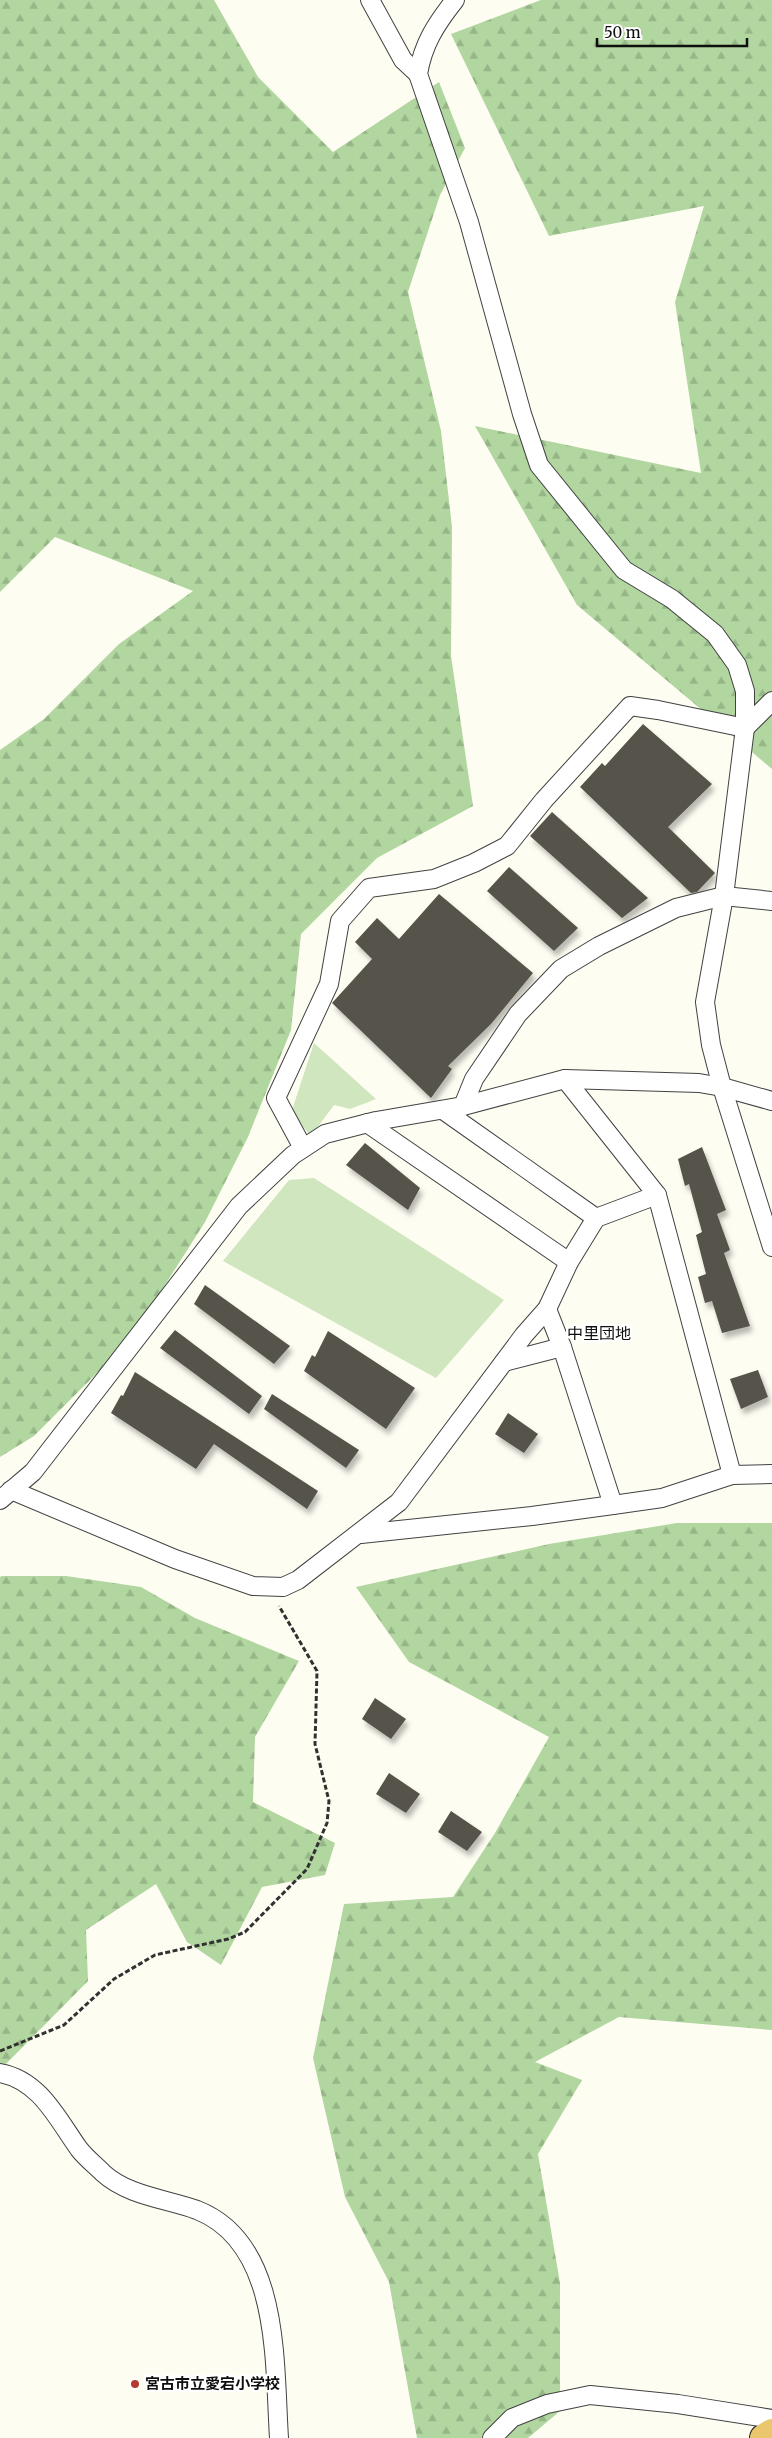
<svg xmlns="http://www.w3.org/2000/svg" width="772" height="2438" font-family="Merriweather,'Noto Sans JP',serif">
	<style>
		.forest { fill: url(#forest-firs) }
		.park { fill: #cfe6be }
		.building { fill: #57524c; filter: url(#shadow) }
		.lines { fill: none; stroke-linecap: round; stroke-linejoin: round }
		.minor-casing { stroke: #424242; stroke-width: 20 }
		.trunk-casing { stroke: #202020; stroke-width: 30 }
		.path { stroke: #313131; stroke-width: 3; stroke-dasharray: 5 2.5; stroke-linecap: butt }
		.minor { stroke: #fff; stroke-width: 18 }
		.trunk { stroke: #eac66c; stroke-width: 28 }
		.poi-dot { fill: #b43a32; stroke: #fff; stroke-width: 2 }
		.labels { text-anchor: middle; stroke-width: 5; stroke-linejoin: round; paint-order: stroke }
		.poi-label { font-size: 15px; font-weight: bold; fill: #0f0f0f; stroke: #fff; text-anchor: start }
		.neighbourhood-label { font-size: 16px; fill: #0f0f0f; stroke: #fff }
	</style>
	<defs>
		<pattern id="forest-firs" width="22" height="20" patternUnits="userSpaceOnUse" patternTransform="scale(1.25)"><rect width="22" height="20" fill="#b1d69f"/><path d="M5 1l3.5 6h-7zM16 11l3.5 6h-7z" fill="#97b688"/></pattern>
		<filter id="shadow"><feDropShadow dx="3" dy="5.5" stdDeviation="2.5" flood-color="#0004"/></filter>
	</defs>
	<rect width="100%" height="100%" fill="#fefdf2"/>
	<!-- forest -->
	<g class="forest">
		<path d="M 0,0 L 214,0 L 258,77 L 333,152 L 439,82 L 465,148 L 440,195 L 408,292 L 441,431 L 452,527 L 451,656 L 473,806 L 377,858 L 301,934 L 291,1030 L 248,1137 L 205,1222 L 130,1340 L 34,1436 L 0,1457 L 0,750 L 44,719 L 119,644 L 193,591 L 55,537 L 0,592 Z"/>
		<path d="M 541,0 L 772,0 L 772,769 L 577,605 L 475,426 L 701,473 L 675,302 L 704,206 L 549,236 L 451,34 Z"/>
		<path d="M 677,1523 L 772,1523 L 772,2030 L 619,2017 L 535,2062 L 582,2080 L 538,2154 L 560,2283 L 560,2411 L 528,2438 L 417,2438 L 389,2282 L 345,2197 L 313,2058 L 344,1904 L 453,1897 L 495,1833 L 549,1737 L 409,1662 L 356,1587 L 549,1544 Z"/>
		<path d="M 2,1576 L 66,1576 L 141,1587 L 195,1618 L 299,1661 L 255,1737 L 253,1802 L 335,1843 L 325,1875 L 262,1887 L 221,1965 L 187,1942 L 156,1884 L 86,1930 L 88,1981 L 0,2070 L 0,1577 Z"/>
	</g>
	<!-- park -->
	<g class="park">
		<path d="M 314,1043 L 376,1099 L 350,1109 L 334,1105 L 311,1136 L 291,1113 Z"/>
		<path d="M 314,1178 L 504,1300 L 436,1378 L 223,1261 L 289,1180 Z"/>
	</g>
	<!-- building -->
	<g class="building">
		<path d="M 643,724 L 712,784 L 668,827 L 715,873 L 697,892 L 691,893 L 580,787 L 602,763 L 605,766 Z"/>
		<path d="M 552,812 L 648,898 L 622,918 L 530,836 Z"/>
		<path d="M 509,867 L 578,928 L 554,951 L 487,891 Z"/>
		<path d="M 439,894 L 533,973 L 491,1024 L 448,1066 L 452,1069 L 431,1098 L 332,1003 L 372,959 L 355,942 L 377,918 L 399,939 Z"/>
		<path d="M 365,1143 L 420,1188 L 408,1210 L 346,1165 Z"/>
		<path d="M 702,1147 L 726,1210 L 717,1214 L 730,1250 L 724,1253 L 750,1326 L 722,1333 L 712,1301 L 705,1303 L 698,1277 L 706,1274 L 696,1235 L 702,1232 L 689,1184 L 685,1186 L 678,1159 Z"/>
		<path d="M 205,1285 L 290,1346 L 274,1364 L 194,1304 Z"/>
		<path d="M 175,1330 L 262,1396 L 249,1414 L 160,1348 Z"/>
		<path d="M 328,1331 L 415,1388 L 386,1429 L 304,1371 L 312,1355 L 315,1357 Z"/>
		<path d="M 758,1370 L 768,1397 L 741,1409 L 730,1379 Z"/>
		<path d="M 135,1372 L 318,1491 L 307,1509 L 214,1444 L 196,1469 L 111,1413 L 121,1395 L 123,1396 Z"/>
		<path d="M 272,1394 L 359,1450 L 346,1468 L 264,1409 Z"/>
		<path d="M 508,1413 L 538,1434 L 524,1453 L 495,1434 Z"/>
		<path d="M 375,1698 L 406,1719 L 391,1739 L 362,1719 Z"/>
		<path d="M 389,1773 L 420,1794 L 406,1813 L 376,1794 Z"/>
		<path d="M 451,1811 L 482,1832 L 467,1851 L 438,1832 Z"/>
	</g>
	<g class="lines">
		<defs>
			<g id="minor">
				<path d="M 370,0 L 403,60 L 418,74"/>
				<path d="M 455,0 C 436,24 423,44 418,74 L 469,222 L 522,414 L 539,465 L 624,570 L 672,599 L 715,634 L 737,665 L 745,691 L 745,728 L 724,896 L 705,1002 L 711,1045 L 722,1087 L 772,1247"/>
				<path d="M 565,1079 L 657,1195 L 732,1475"/>
				<path d="M 463,1106 L 474,1079 L 518,1014 L 561,969 L 599,946 L 676,908 L 724,896 L 772,901"/>
				<path d="M 443,1110 L 596,1218"/>
				<path d="M 367,1123 L 569,1262"/>
				<path d="M 303,1148 L 276,1098 L 329,984 L 340,921 L 369,888 L 434,879 L 474,863 L 507,846 L 544,800 L 630,706 L 658,710 L 745,728 L 772,701"/>
				<path d="M 547,1309 L 562,1347 L 613,1505"/>
				<path d="M 504,1362 L 562,1347"/>
				<path d="M 11,1490 L 175,1559 L 253,1586 L 283,1587 L 298,1580 L 399,1502 L 524,1335 L 547,1309 L 569,1262 L 596,1218 L 657,1195"/>
				<path d="M 0,1500 L 33,1472 L 239,1206 L 293,1155 L 325,1134 L 376,1121 L 463,1106 L 565,1079 L 699,1083 L 722,1087 L 772,1101"/>
				<path d="M 361,1534 L 532,1516 L 613,1505 L 662,1498 L 732,1475 L 772,1474"/>
				<path d="M 0,2073 C 40,2080 58,2120 79,2149 C 86,2158 95,2165 103,2173 C 128,2196 167,2199 197,2210 C 281,2243 274,2363 279,2438"/>
				<path d="M 492,2438 L 512,2418 L 547,2404 L 590,2395 L 678,2404 L 772,2419"/>
			</g>
			<path id="trunk" d="M 764,2438 L 772,2433"/>
		</defs>
		<!-- minor casing -->
		<use href="#minor" class="minor-casing"/>
		<!-- trunk casing -->
		<use href="#trunk" class="trunk-casing"/>
		<!-- path -->
		<path class="path" d="M 0,2051 L 64,2025 L 114,1979 L 155,1955 L 228,1939 L 245,1932 L 307,1869 L 327,1823 L 329,1801 L 315,1744 L 317,1671 L 279,1606"/>
		<!-- minor -->
		<use href="#minor" class="minor"/>
		<!-- trunk -->
		<use href="#trunk" class="trunk"/>
	</g>
	<!-- markers -->
	<circle class="poi-dot" cx="135" cy="2384" r="5"/>
	<g class="labels">
		<!-- poi labels -->
		<g class="poi-label">
			<text x="145" y="2389">宮古市立愛宕小学校</text>
		</g>
		<!-- neighbourhood labels -->
		<g class="neighbourhood-label">
			<text x="599" y="1339">中里団地</text>
		</g>
	</g>
	<!-- scale -->
	<path d="M597 38v8h150v-8" fill="none" stroke="#0f0f0f" stroke-width="2.5"/>
	<text x="604" y="38" font-size="15" fill="#0f0f0f" stroke="#ffffff" stroke-width="4" paint-order="stroke">50 m</text>
</svg>
